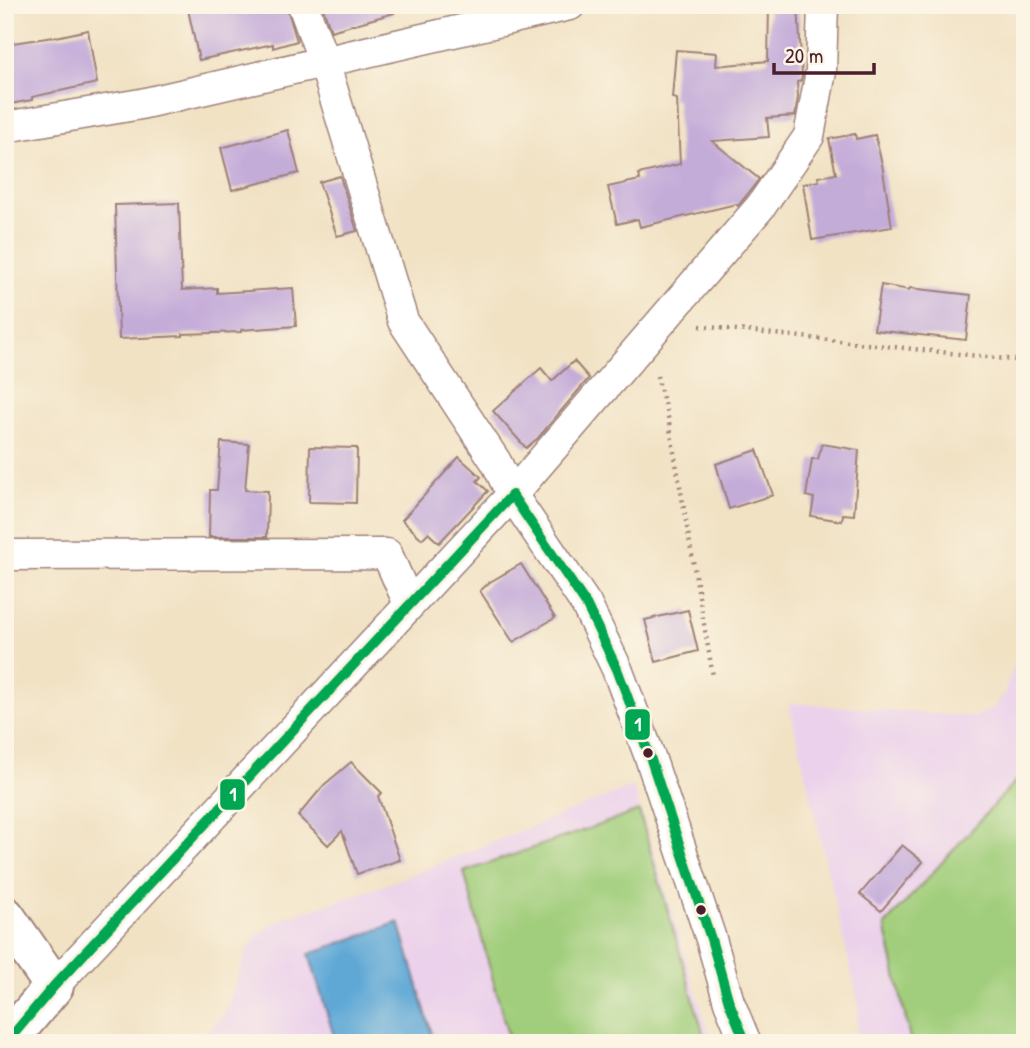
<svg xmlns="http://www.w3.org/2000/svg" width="1030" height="1048" font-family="'Patrick Hand',sans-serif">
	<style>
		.built { fill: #ebd1eb }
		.green { fill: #a1ce7b; stroke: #767653; stroke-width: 2 }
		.water { fill: #5fa8d6; stroke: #546480; stroke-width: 2 }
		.building { fill: #c4acd9 }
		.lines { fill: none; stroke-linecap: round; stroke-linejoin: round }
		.street-casing { stroke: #9e8078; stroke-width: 33 }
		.secondary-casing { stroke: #9e8078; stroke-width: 42 }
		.path { stroke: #9e8078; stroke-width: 4.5; stroke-dasharray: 2 5; stroke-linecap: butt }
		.street { stroke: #fff; stroke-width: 30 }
		.secondary { stroke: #fff; stroke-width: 38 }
		.bus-1-casing { stroke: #fcf5e5; stroke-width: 16 }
		.bus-1 { stroke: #00a651; stroke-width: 10 }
		.bus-dot { fill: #4a1f2b; stroke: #fcf5e5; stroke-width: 2.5 }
		.line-badge { stroke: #fcf5e5; stroke-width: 2.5 }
		.badge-label { font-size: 19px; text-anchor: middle; font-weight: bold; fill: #fff }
	</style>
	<rect width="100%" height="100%" fill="#fcf5e5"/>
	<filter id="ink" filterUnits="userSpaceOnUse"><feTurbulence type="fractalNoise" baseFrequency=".0143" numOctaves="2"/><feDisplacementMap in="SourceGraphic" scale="14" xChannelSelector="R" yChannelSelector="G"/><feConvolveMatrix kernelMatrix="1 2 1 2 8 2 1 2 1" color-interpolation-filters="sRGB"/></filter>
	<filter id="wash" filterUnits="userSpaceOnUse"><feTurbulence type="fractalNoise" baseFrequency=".00686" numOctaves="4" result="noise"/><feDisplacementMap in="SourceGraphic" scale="28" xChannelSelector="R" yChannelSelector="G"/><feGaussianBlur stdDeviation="1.57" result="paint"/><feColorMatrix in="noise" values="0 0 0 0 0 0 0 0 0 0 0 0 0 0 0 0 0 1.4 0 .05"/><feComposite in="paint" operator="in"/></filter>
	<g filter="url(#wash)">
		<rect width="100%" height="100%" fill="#f1e2c4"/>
		<!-- built -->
		<g class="built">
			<path d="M 1025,632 L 1025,1043 L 861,1043 L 857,1028 L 859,1005 L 789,703 L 976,717 L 994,707 L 1004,694 Z"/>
			<path d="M 633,786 L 712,1043 L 194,1043 L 223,1017 L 247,951 L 255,939 L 269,926 L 283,918 L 383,886 Z"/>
		</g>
		<!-- green -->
		<g class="green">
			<path d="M 1025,771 L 1025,1043 L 911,1043 L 885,925 Z"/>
			<path d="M 639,811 L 706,1043 L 510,1043 L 464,872 Z"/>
		</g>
		<!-- water -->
		<path class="water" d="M 399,922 L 434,1041 L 336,1043 L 309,954 Z"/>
		<g id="blocks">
			<!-- building -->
			<g class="building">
				<path d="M 187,5 L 286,5 L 297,41 L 273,48 L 273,44 L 199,60 Z"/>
				<path d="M 322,5 L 393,5 L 394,13 L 331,31 Z"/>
				<path d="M 769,5 L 798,5 L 802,76 L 801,81 L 797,82 L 798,97 L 795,116 L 767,118 L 769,137 L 712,141 L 759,179 L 747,195 L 738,206 L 736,204 L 640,227 L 638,219 L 617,224 L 608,187 L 640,180 L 639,174 L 680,164 L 677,99 L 672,98 L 676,50 L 717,53 L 716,66 L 768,61 Z"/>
				<path d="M 88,30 L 97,83 L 32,97 L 32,100 L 5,105 L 5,44 L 61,36 Z"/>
				<path d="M 288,130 L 299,173 L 232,190 L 221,148 Z"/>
				<path d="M 855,134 L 856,139 L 875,135 L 882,164 L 892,227 L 812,240 L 803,184 L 819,181 L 818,177 L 836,174 L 829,139 Z"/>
				<path d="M 340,176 L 357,231 L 337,236 L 319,182 Z"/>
				<path d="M 179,203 L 182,290 L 217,288 L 217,293 L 293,288 L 296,326 L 241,330 L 241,332 L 183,334 L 183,336 L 119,339 L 115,205 Z"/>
				<path d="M 881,285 L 909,290 L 910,288 L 971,295 L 966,340 L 874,330 Z"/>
				<path d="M 574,361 L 589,378 L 538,438 L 526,448 L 493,411 L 541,368 L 552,381 Z"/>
				<path d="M 221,442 L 249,444 L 245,490 L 268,491 L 267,537 L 209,537 L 210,490 L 217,490 Z"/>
				<path d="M 822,444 L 859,450 L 854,515 L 843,514 L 842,521 L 811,516 L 814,498 L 806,496 L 812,459 L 818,459 Z"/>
				<path d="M 310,447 L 357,448 L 356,503 L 309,502 Z"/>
				<path d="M 757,450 L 773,495 L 729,509 L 716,464 Z"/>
				<path d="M 459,457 L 481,477 L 477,481 L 488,491 L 439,543 L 428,533 L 422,539 L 402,520 Z"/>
				<path d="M 521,564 L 555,618 L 513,642 L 480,591 L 490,582 Z"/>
				<path d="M 688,610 L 698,651 L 656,662 L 645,620 Z"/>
				<path d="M 351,762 L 382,793 L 378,796 L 400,860 L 357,874 L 342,831 L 328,845 L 298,816 L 324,785 Z"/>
				<path d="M 902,845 L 923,862 L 881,911 L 860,894 Z"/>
			</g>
		</g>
	</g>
	<g filter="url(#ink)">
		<use href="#blocks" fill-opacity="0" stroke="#9e8078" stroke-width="2"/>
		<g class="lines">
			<defs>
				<g id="street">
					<path d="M 303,5 L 324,62 L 403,321 L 496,462 L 512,495 L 586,604 L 617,669 L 650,757 L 711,939 L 729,1002 L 746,1043"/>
					<path d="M 5,127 L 141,104 L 570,5"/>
					<path d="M 5,555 L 387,554 L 409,604"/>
					<path d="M 54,986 L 512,495 L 761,206 L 809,136 L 821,71 L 823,5"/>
				</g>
				<path id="secondary" d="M 5,916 L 54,986 L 6,1043"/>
			</defs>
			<!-- street casing -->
			<use href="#street" class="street-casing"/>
			<!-- secondary casing -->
			<use href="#secondary" class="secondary-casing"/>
			<!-- path -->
			<g class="path">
				<path d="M 700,326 L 1025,361"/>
				<path d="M 657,376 L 668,417 L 713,676"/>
			</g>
			<!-- street -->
			<use href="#street" class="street"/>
			<!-- secondary -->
			<use href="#secondary" class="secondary"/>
			<defs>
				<path id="bus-1" d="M 6,1043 L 54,986 L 512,495 L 586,604 L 617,669 L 650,757 L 711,939 L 729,1002 L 746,1043"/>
			</defs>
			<!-- bus-1 casing -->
			<use href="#bus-1" class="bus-1-casing"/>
			<!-- bus-1 -->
			<use href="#bus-1" class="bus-1"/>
		</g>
	</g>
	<!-- markers -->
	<g class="bus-dot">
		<circle cx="648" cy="753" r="6"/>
		<circle cx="701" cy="910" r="6"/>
	</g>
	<g class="line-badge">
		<rect x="624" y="708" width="27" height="33" rx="7" fill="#00a651"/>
		<rect x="219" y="778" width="27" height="33" rx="7" fill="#00a651"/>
	</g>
	<g class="badge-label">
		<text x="638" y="731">1</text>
		<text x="233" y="801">1</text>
	</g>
	<!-- margin -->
	<rect width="1030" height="1048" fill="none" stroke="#fcf5e5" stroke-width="28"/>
	<!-- scale -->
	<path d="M774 63v10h100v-10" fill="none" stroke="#4a1f2b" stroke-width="3.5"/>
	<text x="785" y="63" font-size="21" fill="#4a1f2b" stroke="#fcf5e5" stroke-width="5" paint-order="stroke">20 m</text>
</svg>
